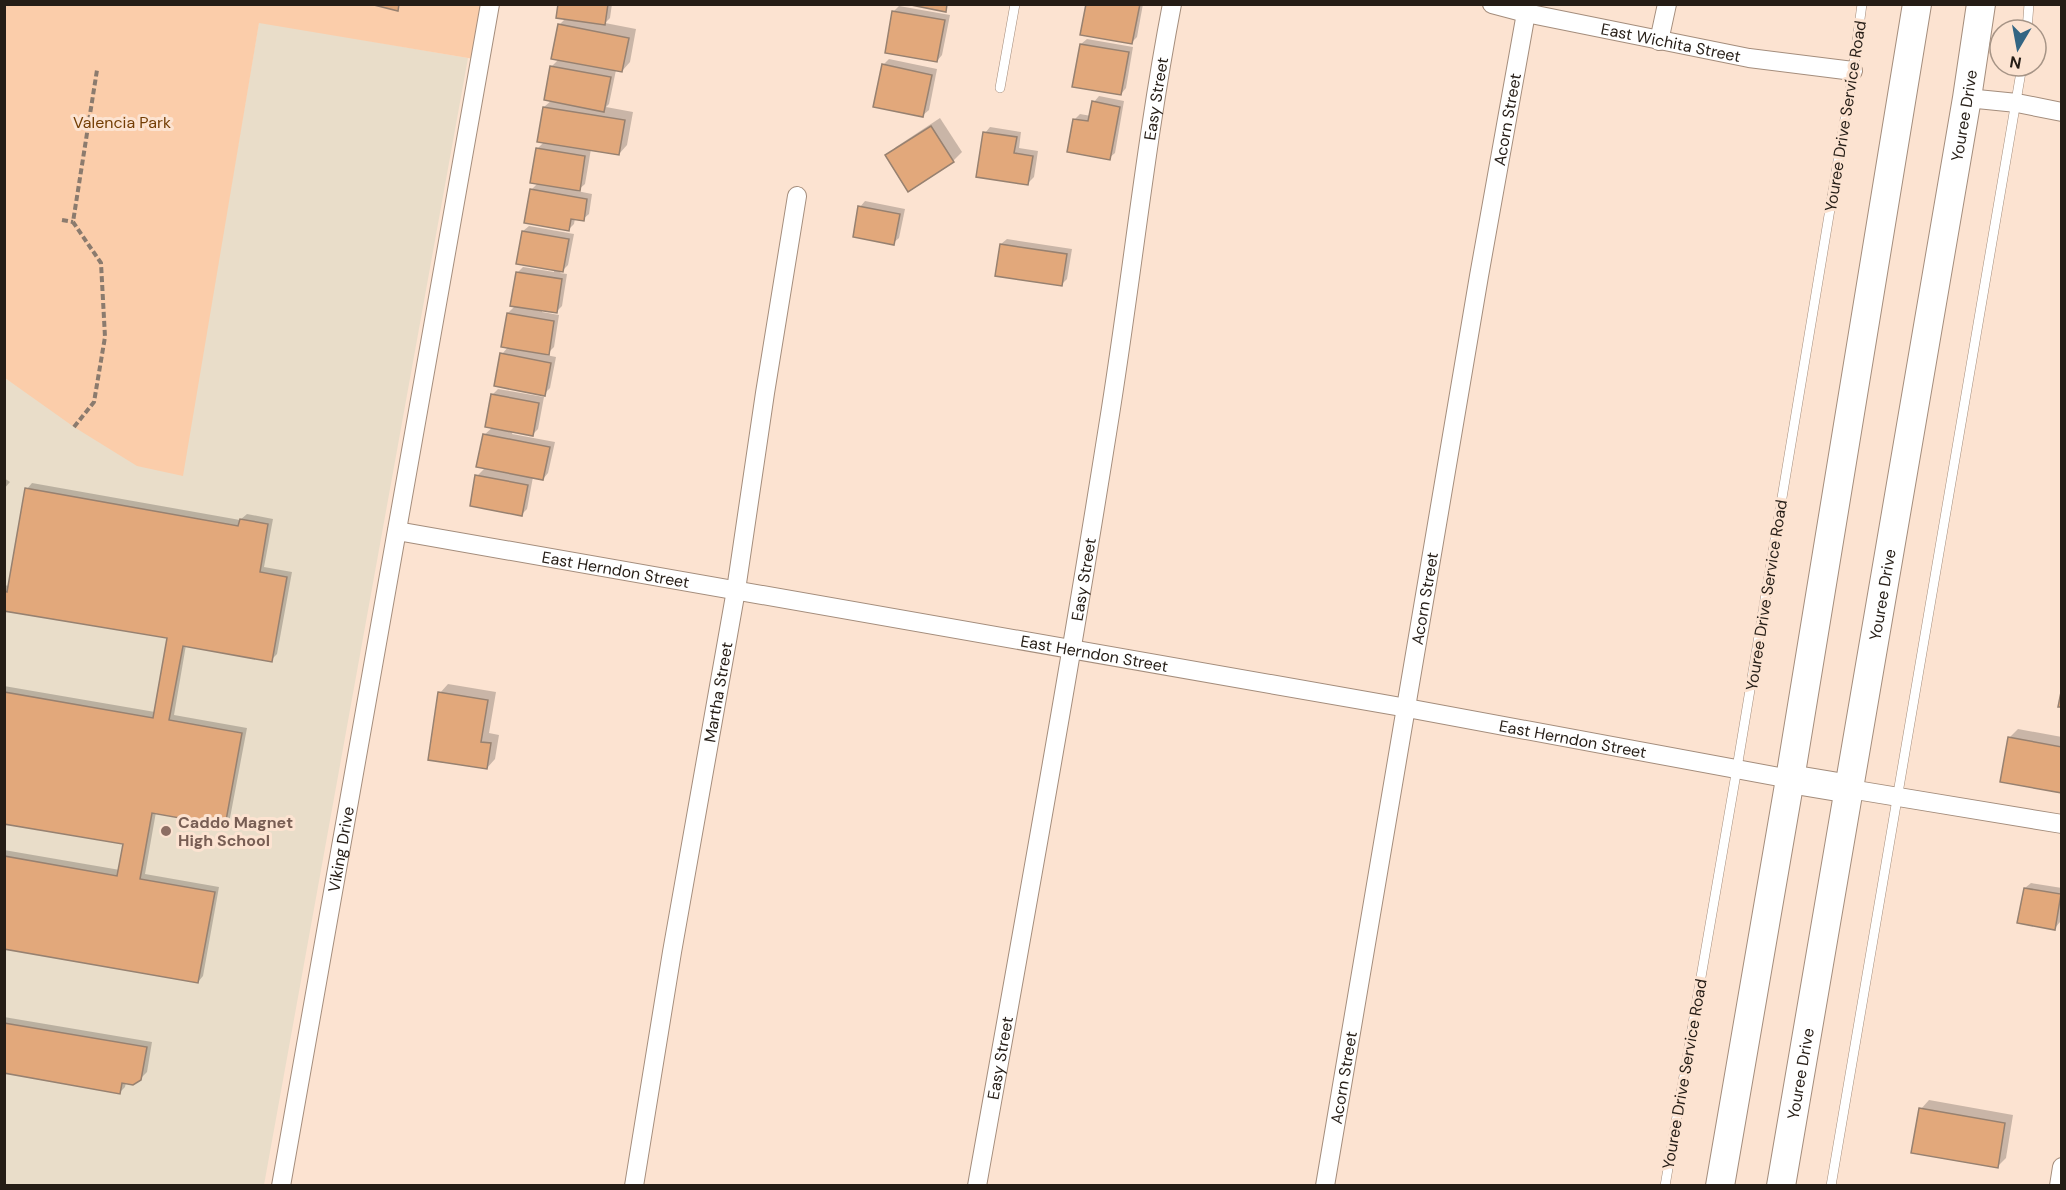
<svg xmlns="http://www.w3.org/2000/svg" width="2066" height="1190" font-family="'DM Sans',sans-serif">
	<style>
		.education { fill: #e9ddc9 }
		.green { fill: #fbcdaa }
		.shadow { fill: #0003 }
		.building { fill: #e2a87b; stroke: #978170; stroke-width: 1.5 }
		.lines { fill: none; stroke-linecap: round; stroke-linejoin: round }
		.lane-casing { stroke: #a48d7c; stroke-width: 10 }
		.street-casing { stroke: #a48d7c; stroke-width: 20 }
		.primary-casing { stroke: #a48d7c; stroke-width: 30 }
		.path { stroke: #8b7b6e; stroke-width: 4; stroke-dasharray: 6 3; stroke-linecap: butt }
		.lane { stroke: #fff; stroke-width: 9 }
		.street { stroke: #fff; stroke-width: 18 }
		.primary { stroke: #fff; stroke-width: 28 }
		.education-dot { fill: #8d6e63; stroke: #fce3d1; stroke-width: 2 }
		.labels { text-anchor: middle; stroke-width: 6; stroke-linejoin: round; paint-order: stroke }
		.street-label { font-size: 16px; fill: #251d16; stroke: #fce3d1 }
		.park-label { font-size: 16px; fill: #733e05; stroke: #fce3d1 }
		.education-label { font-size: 16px; font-weight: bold; fill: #785e54; stroke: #fce3d1; text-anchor: start }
	</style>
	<rect width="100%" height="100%" fill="#fce3d1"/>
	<!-- education -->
	<path class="education" d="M 259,22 L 468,58 L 264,1185 L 5,1185 L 4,378 L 182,475 Z"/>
	<!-- green -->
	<path class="green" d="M 5,5 L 490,5 L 480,60 L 259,23 L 183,476 L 137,466 L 74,427 L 5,378 Z"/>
	<!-- shadow -->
	<g class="shadow">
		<path d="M 560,4 L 612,4 L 610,18 L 605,23 L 636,29 L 630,62 L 622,71 L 616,70 L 609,104 L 606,107 L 633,112 L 627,145 L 619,154 L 591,149 L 585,184 L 577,191 L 592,194 L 589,214 L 583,219 L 575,218 L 574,224 L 569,229 L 531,190 L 538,183 L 537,149 L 544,142 L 544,107 L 552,100 L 552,66 L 559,59 L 559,25 L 566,18 Z"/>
		<path d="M 1087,4 L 1143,4 L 1137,37 L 1131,43 Z"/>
		<path d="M 899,6 L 950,15 L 942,55 L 937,61 L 894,11 Z"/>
		<path d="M 1087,39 L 1133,47 L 1126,88 L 1121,94 L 1081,44 Z"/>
		<path d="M 889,59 L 937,69 L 929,110 L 923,115 L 883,65 Z"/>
		<path d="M 1099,96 L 1124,101 L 1115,153 L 1109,158 L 1075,119 L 1080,114 L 1091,116 L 1094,102 Z"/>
		<path d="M 940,118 L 962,152 L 953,161 L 909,189 L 887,156 L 896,147 Z"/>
		<path d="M 990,127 L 1021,132 L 1019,148 L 1038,151 L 1034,177 L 1028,183 L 985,133 Z"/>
		<path d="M 865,201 L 905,209 L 899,238 L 893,243 L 860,207 Z"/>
		<path d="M 529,226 L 574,234 L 568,265 L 560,273 L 567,274 L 562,306 L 556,312 L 542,309 L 542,312 L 559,315 L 554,347 L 546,355 L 556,357 L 550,388 L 544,394 L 502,354 L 509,346 L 508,313 L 516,305 L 517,273 L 523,267 L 554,272 L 554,269 L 523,231 Z"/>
		<path d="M 1007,239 L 1072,249 L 1067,279 L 1061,285 L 1001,244 Z"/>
		<path d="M 498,389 L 544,397 L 538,429 L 532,435 L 513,431 L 512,434 L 555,442 L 548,473 L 543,479 L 533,477 L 527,509 L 522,514 L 477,476 L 485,468 L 484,435 L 493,427 L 493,394 Z"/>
		<path d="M 4,478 L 10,482 L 4,489 Z"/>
		<path d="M 32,483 L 240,520 L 247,514 L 273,519 L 264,567 L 292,572 L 277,654 L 271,660 L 186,645 L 174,715 L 247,728 L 230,818 L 225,824 L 156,812 L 145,874 L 219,887 L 203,976 L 198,982 L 4,947 L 4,850 L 120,870 L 125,843 L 4,822 L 4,686 L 155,712 L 169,637 L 4,610 L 4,585 L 9,586 L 27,489 Z"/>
		<path d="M 448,684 L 496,692 L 489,733 L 499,735 L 495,759 L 487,768 L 440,693 Z"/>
		<path d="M 2018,729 L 2062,737 L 2062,791 L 2009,738 Z"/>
		<path d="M 2031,883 L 2062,888 L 2062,916 L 2060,922 L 2055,928 L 2025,888 Z"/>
		<path d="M 4,1017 L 152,1042 L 147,1072 L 141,1078 L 126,1082 L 125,1087 L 120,1092 L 4,1071 Z"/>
		<path d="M 1929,1100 L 2013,1115 L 2006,1158 L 1997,1167 L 1921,1109 Z"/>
	</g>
	<!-- building -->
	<g class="building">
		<path d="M 370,4 L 399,4 L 398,11 Z"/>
		<path d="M 558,4 L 608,4 L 605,25 L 556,18 Z"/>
		<path d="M 906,4 L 947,4 L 946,12 Z"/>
		<path d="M 1086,4 L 1140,4 L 1132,44 L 1080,35 Z"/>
		<path d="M 892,11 L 945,20 L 937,62 L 885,53 Z"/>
		<path d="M 558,24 L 629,38 L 622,72 L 551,59 Z"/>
		<path d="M 1080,44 L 1129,52 L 1121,95 L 1072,87 Z"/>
		<path d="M 882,64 L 932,75 L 923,117 L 873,107 Z"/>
		<path d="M 550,66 L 611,77 L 604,112 L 544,100 Z"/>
		<path d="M 1092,101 L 1120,107 L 1110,160 L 1067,152 L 1073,119 L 1088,121 Z"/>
		<path d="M 543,107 L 625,120 L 619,155 L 537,142 Z"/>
		<path d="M 931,126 L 954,162 L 908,192 L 885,155 Z"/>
		<path d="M 983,132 L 1017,137 L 1014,153 L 1033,156 L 1028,185 L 976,177 Z"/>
		<path d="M 536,148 L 585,156 L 580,191 L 530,183 Z"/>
		<path d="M 530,189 L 587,199 L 584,221 L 571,219 L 569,231 L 524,223 Z"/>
		<path d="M 858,206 L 900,214 L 894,245 L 853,237 Z"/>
		<path d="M 522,231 L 569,239 L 563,272 L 516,264 Z"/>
		<path d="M 1000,244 L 1067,254 L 1062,286 L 995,276 Z"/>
		<path d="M 516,272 L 562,279 L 557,313 L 510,306 Z"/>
		<path d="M 507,313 L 554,321 L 549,355 L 501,347 Z"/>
		<path d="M 500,353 L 551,363 L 545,396 L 494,386 Z"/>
		<path d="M 491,394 L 539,403 L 533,436 L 485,427 Z"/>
		<path d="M 483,434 L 550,447 L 543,480 L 476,467 Z"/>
		<path d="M 475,475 L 528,485 L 522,516 L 470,506 Z"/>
		<path d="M 25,488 L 238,526 L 240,519 L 268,524 L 260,572 L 287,577 L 272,662 L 183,646 L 169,720 L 242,733 L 225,826 L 152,813 L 140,879 L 215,892 L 198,983 L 4,949 L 4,856 L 117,876 L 123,844 L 4,824 L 4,692 L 153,718 L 167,638 L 4,611 L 4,591 L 7,592 Z"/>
		<path d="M 2062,687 L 2062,707 L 2058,707 Z"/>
		<path d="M 438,692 L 488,700 L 481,742 L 491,743 L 487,769 L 428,760 Z"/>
		<path d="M 2008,737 L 2062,747 L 2062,793 L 2000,782 Z"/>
		<path d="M 2024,888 L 2061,894 L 2055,930 L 2017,923 Z"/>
		<path d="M 4,1023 L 147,1047 L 141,1080 L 133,1085 L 122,1083 L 120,1094 L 4,1073 Z"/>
		<path d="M 1919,1108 L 2005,1123 L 1998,1168 L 1911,1153 Z"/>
	</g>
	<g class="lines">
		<defs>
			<g id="lane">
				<path d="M 2027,30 L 2029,4"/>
				<path d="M 1000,88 L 1015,4"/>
				<path d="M 1665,1186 L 1737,768 L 1853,71 L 1862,4"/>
				<path d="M 1831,1186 L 2022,66"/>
			</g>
			<g id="street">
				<path id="s1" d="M 1492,4 L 1526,13 L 1749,58 L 1853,71"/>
				<path d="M 1659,41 L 1667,4"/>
				<path d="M 1967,98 L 2017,103 L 2062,112"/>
				<path id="s2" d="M 397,531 L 1407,708 L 1790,779"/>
				<path d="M 1850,789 L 2062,824"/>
				<path id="s3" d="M 281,1186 L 490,4"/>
				<path id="s4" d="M 634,1186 L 672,952 L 736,590 L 765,393 L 797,196"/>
				<path id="s5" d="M 977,1186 C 1022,933 1068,680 1108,427 C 1131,286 1145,144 1172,4"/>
				<path id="s6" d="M 1325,1186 L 1479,276 L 1526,13"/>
				<path d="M 2059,1186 L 2062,1167"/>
			</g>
			<g id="primary">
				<path d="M 1790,779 L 1850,789"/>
				<path d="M 1720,1186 L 1790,779 L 1917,4"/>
				<path id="s7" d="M 1781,1186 L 1967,98 L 1981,4"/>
			</g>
		</defs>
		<!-- lane casing -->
		<use href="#lane" class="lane-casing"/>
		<!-- street casing -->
		<use href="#street" class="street-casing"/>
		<!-- primary casing -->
		<use href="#primary" class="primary-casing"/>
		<!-- path -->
		<g class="path">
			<path d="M 62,220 L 73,222"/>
			<path d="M 74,427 L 94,402 L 105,337 L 101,263 L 73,222 L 97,70"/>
		</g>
		<!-- lane -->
		<use href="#lane" class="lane"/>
		<!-- street -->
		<use href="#street" class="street"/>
		<!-- primary -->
		<use href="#primary" class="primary"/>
	</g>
	<!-- markers -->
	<circle class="education-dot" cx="166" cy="831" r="6"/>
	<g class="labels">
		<!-- street labels -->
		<g class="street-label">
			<text dy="6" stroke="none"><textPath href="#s1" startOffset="183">East Wichita Street</textPath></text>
			<text dy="6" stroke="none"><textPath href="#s5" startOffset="1102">Easy Street</textPath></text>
			<text transform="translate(1845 116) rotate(-81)" y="6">Youree Drive Service Road</text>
			<text dy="6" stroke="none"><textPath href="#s7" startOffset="1086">Youree Drive</textPath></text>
			<text dy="6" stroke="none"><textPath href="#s6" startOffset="1082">Acorn Street</textPath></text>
			<text dy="6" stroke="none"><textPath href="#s2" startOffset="222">East Herndon Street</textPath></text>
			<text dy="6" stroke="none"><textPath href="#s5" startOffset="616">Easy Street</textPath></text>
			<text transform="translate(1766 595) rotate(-81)" y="6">Youree Drive Service Road</text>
			<text dy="6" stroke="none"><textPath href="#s7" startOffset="600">Youree Drive</textPath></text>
			<text dy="6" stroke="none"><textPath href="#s6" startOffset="596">Acorn Street</textPath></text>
			<text dy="6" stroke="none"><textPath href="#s2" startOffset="708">East Herndon Street</textPath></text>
			<text dy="6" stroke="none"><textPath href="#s4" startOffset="501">Martha Street</textPath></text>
			<text dy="6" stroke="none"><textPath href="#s2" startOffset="1194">East Herndon Street</textPath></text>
			<text dy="6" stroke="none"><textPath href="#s3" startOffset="342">Viking Drive</textPath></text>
			<text dy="6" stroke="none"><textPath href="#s5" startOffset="130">Easy Street</textPath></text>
			<text transform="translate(1684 1074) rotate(-80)" y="6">Youree Drive Service Road</text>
			<text dy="6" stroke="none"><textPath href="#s7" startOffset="114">Youree Drive</textPath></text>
			<text dy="6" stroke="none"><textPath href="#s6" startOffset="110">Acorn Street</textPath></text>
		</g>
		<!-- park labels -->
		<g class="park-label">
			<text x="122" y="128">Valencia Park</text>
		</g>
		<!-- education labels -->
		<g class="education-label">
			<text x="178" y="828">Caddo Magnet<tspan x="178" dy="18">High School</tspan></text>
		</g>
	</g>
	<!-- border -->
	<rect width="2066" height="1190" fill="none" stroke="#251d16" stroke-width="12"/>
	<!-- north arrow -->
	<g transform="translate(2018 48) rotate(190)"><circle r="28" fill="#fce3d1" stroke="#a69486" stroke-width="1.5"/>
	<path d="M0-4.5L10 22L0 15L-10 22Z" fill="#336583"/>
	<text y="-9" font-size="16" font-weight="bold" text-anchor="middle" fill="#251d16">N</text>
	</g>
</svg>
